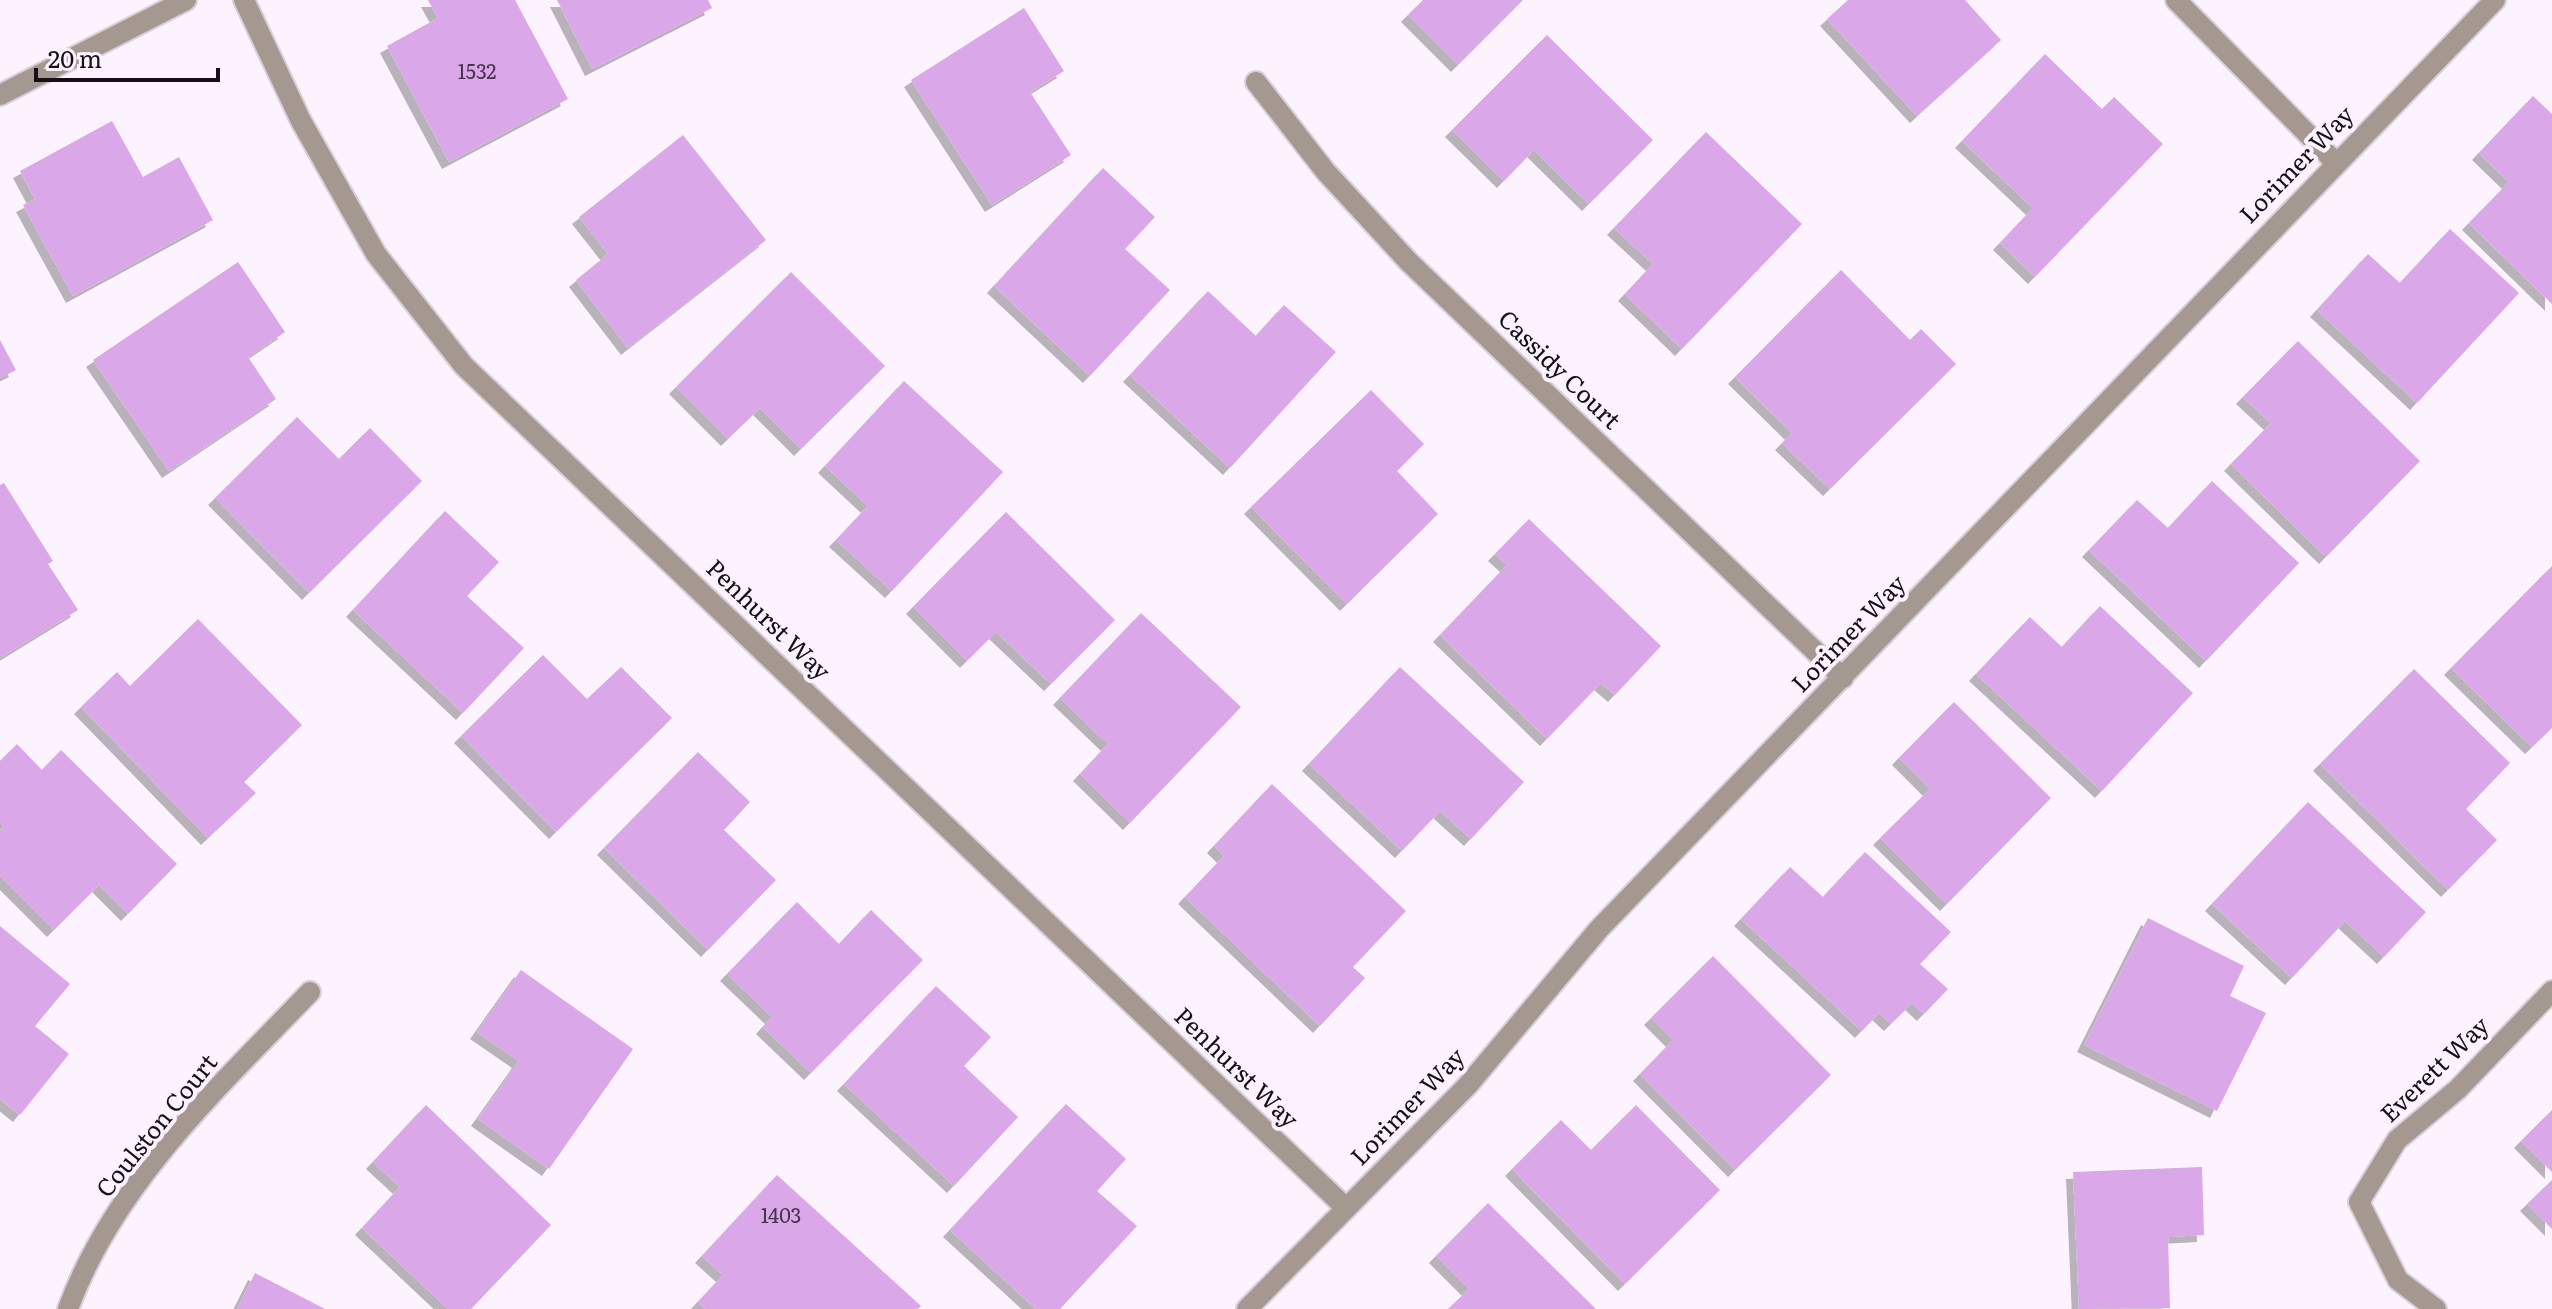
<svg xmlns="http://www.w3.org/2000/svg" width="2552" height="1309" font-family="Literata,serif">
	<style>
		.building { fill: #daa7e8; filter: url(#shadow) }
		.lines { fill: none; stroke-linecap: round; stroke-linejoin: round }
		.minor-casing { stroke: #d7cfd9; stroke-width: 24 }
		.minor { stroke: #a59890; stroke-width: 20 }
		.labels { text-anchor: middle; stroke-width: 8; stroke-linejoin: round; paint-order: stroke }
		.number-label { font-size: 20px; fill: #47354c }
		.street-label { font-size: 24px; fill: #160f18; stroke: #fcf3fe }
	</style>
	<defs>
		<filter id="shadow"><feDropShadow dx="-7" dy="7" stdDeviation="0" flood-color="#0004"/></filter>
	</defs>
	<rect width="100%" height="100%" fill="#fcf3fe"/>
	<!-- building -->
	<g class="building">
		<path d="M 428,0 L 515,0 L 568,99 L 449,162 L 387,46 L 438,18 Z"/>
		<path d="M 557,0 L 708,0 L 712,8 L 592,69 Z"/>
		<path d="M 1423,0 L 1523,0 L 1458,65 L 1408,15 Z"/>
		<path d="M 1848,0 L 1965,0 L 2001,40 L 1917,116 L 1827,19 Z"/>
		<path d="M 1024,8 L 1064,71 L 1030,92 L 1071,155 L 992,205 L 911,80 Z"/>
		<path d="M 1547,35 L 1653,140 L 1589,204 L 1534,150 L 1504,181 L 1452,130 Z"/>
		<path d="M 2045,54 L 2102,109 L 2114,97 L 2163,144 L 2035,277 L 2000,243 L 2033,208 L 1962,141 Z"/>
		<path d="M 2533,96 L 2552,114 L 2552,304 L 2469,223 L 2509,182 L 2479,153 Z"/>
		<path d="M 112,121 L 143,177 L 179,157 L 213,220 L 73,296 L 23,205 L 35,199 L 20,171 Z"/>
		<path d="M 1706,132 L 1802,224 L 1682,349 L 1625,294 L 1653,264 L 1614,228 Z"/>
		<path d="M 683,135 L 766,240 L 628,348 L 576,280 L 608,254 L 579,217 Z"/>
		<path d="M 1103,168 L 1155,217 L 1125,249 L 1170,290 L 1090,376 L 994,286 Z"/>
		<path d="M 2450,229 L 2519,293 L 2417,403 L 2317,310 L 2368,254 L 2400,283 Z"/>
		<path d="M 238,262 L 285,332 L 248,357 L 276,399 L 169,471 L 93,360 Z"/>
		<path d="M 1841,270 L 1910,340 L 1921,329 L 1956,364 L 1830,489 L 1782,443 L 1792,433 L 1735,377 Z"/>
		<path d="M 791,272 L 885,366 L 801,449 L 760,408 L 728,439 L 676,387 Z"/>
		<path d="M 1208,291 L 1256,336 L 1284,305 L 1336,352 L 1230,468 L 1130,375 Z"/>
		<path d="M 0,340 L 16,370 L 0,378 Z"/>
		<path d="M 2298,341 L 2420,461 L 2326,557 L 2231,464 L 2271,423 L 2243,397 Z"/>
		<path d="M 904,381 L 1003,472 L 892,591 L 836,540 L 868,506 L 825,466 Z"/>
		<path d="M 1371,390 L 1424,444 L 1397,471 L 1438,514 L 1347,604 L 1251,507 Z"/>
		<path d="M 297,417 L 339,459 L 370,428 L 422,481 L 309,593 L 215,498 Z"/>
		<path d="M 2212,481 L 2299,563 L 2206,661 L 2089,550 L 2137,500 L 2168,528 Z"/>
		<path d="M 4,483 L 53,561 L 48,564 L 78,610 L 0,658 L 0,485 Z"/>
		<path d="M 445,511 L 499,562 L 467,596 L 524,648 L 463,713 L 353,610 Z"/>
		<path d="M 1006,512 L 1115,620 L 1051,684 L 996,632 L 967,661 L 913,607 Z"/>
		<path d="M 1529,519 L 1661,646 L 1615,695 L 1601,683 L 1547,739 L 1440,635 L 1507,565 L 1495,554 Z"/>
		<path d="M 2552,566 L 2552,728 L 2532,747 L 2451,668 Z"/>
		<path d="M 2100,606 L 2193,693 L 2102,791 L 1976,674 L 2030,617 L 2062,647 Z"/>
		<path d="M 1141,613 L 1241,707 L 1130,823 L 1080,774 L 1108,744 L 1060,698 Z"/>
		<path d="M 198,619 L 302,725 L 244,782 L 256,793 L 208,838 L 81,707 L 117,672 L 130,686 Z"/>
		<path d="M 543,655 L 587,699 L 621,667 L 672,718 L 556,832 L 461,736 Z"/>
		<path d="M 1400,667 L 1524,782 L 1471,839 L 1440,811 L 1402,851 L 1309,764 Z"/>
		<path d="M 2414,669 L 2510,763 L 2466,809 L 2497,840 L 2448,890 L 2320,764 Z"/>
		<path d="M 1954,702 L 2051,798 L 1947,904 L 1880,838 L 1930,789 L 1899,758 Z"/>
		<path d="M 17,744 L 42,770 L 61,750 L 177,864 L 128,914 L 99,885 L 54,930 L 0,876 L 0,830 L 4,827 L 0,823 L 0,761 Z"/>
		<path d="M 698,752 L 750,802 L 724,830 L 776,880 L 708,950 L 604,848 Z"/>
		<path d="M 1272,784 L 1406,911 L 1353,967 L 1365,978 L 1320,1026 L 1185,897 L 1224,856 L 1214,846 Z"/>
		<path d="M 2308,802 L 2426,912 L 2384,957 L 2345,921 L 2292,978 L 2212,904 Z"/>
		<path d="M 1865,852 L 1951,932 L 1920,964 L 1948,989 L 1924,1014 L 1912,1003 L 1891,1024 L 1879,1013 L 1862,1031 L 1741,919 L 1790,867 L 1823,897 Z"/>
		<path d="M 797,902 L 839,944 L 871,910 L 923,960 L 811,1073 L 763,1027 L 772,1017 L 727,974 Z"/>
		<path d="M 2148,918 L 2244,966 L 2230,996 L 2266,1013 L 2217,1111 L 2084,1045 Z"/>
		<path d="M 0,926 L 70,984 L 35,1026 L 69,1054 L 20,1115 L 0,1099 Z"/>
		<path d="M 1713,956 L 1831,1075 L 1735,1170 L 1640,1074 L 1673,1040 L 1651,1018 Z"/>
		<path d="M 521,970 L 633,1049 L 549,1169 L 478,1119 L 519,1061 L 477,1032 Z"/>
		<path d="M 936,986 L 991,1037 L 964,1066 L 1018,1117 L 954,1186 L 844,1084 Z"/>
		<path d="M 1066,1104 L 1126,1159 L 1097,1191 L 1137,1226 L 1060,1309 L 1036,1309 L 950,1230 Z"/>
		<path d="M 426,1105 L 551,1225 L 471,1309 L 448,1309 L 362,1228 L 400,1187 L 373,1162 Z"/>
		<path d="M 1636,1105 L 1720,1190 L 1625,1284 L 1512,1169 L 1561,1120 L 1591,1150 Z"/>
		<path d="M 2552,1110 L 2552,1172 L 2521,1141 Z"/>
		<path d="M 2202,1167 L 2204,1235 L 2168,1237 L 2170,1308 L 2079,1309 L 2073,1172 Z"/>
		<path d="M 777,1175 L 921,1306 L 918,1309 L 705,1309 L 698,1302 L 723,1275 L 702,1256 Z"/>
		<path d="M 2552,1180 L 2552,1229 L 2527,1204 Z"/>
		<path d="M 1488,1203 L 1596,1309 L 1448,1309 L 1469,1289 L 1436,1256 Z"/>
		<path d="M 255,1273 L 325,1309 L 237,1309 Z"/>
	</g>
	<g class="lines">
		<defs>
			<g id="minor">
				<path d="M 244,0 L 301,121 L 376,254 L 464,366 L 1346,1208"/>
				<path d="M 2176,0 L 2335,162"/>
				<path d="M 1256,82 L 1326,172 L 1408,261 L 1843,678"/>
				<path d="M 0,95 L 186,0"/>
				<path d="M 68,1309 C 114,1183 219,1087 310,992"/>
				<path d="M 1247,1309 L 1468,1085 L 1599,929 L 2495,0"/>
				<path d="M 2436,1309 L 2398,1280 L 2359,1202 L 2397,1140 L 2458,1089 L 2552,991"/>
			</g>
		</defs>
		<!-- minor casing -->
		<use href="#minor" class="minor-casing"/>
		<!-- minor -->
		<use href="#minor" class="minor"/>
	</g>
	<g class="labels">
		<!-- number labels -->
		<g class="number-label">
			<text x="477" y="79">1532</text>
			<text x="781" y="1223">1403</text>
		</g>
		<!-- street labels -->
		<g class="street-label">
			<text transform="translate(2297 165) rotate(-46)" y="8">Lorimer Way</text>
			<text transform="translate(1559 370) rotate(44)" y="8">Cassidy Court</text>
			<text transform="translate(768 620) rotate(44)" y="8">Penhurst Way</text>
			<text transform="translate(1849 634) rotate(-46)" y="8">Lorimer Way</text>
			<text transform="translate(1236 1068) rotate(44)" y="8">Penhurst Way</text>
			<text transform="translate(2435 1070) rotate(-44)" y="8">Everett Way</text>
			<text transform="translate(1408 1107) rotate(-46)" y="8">Lorimer Way</text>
			<text transform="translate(157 1126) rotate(-51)" y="8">Coulston Court</text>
		</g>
	</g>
	<!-- scale -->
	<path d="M36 68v12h182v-12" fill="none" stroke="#160f18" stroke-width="4"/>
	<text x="48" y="68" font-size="24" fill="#160f18" stroke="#fcf3fe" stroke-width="6" paint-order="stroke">20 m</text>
</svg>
